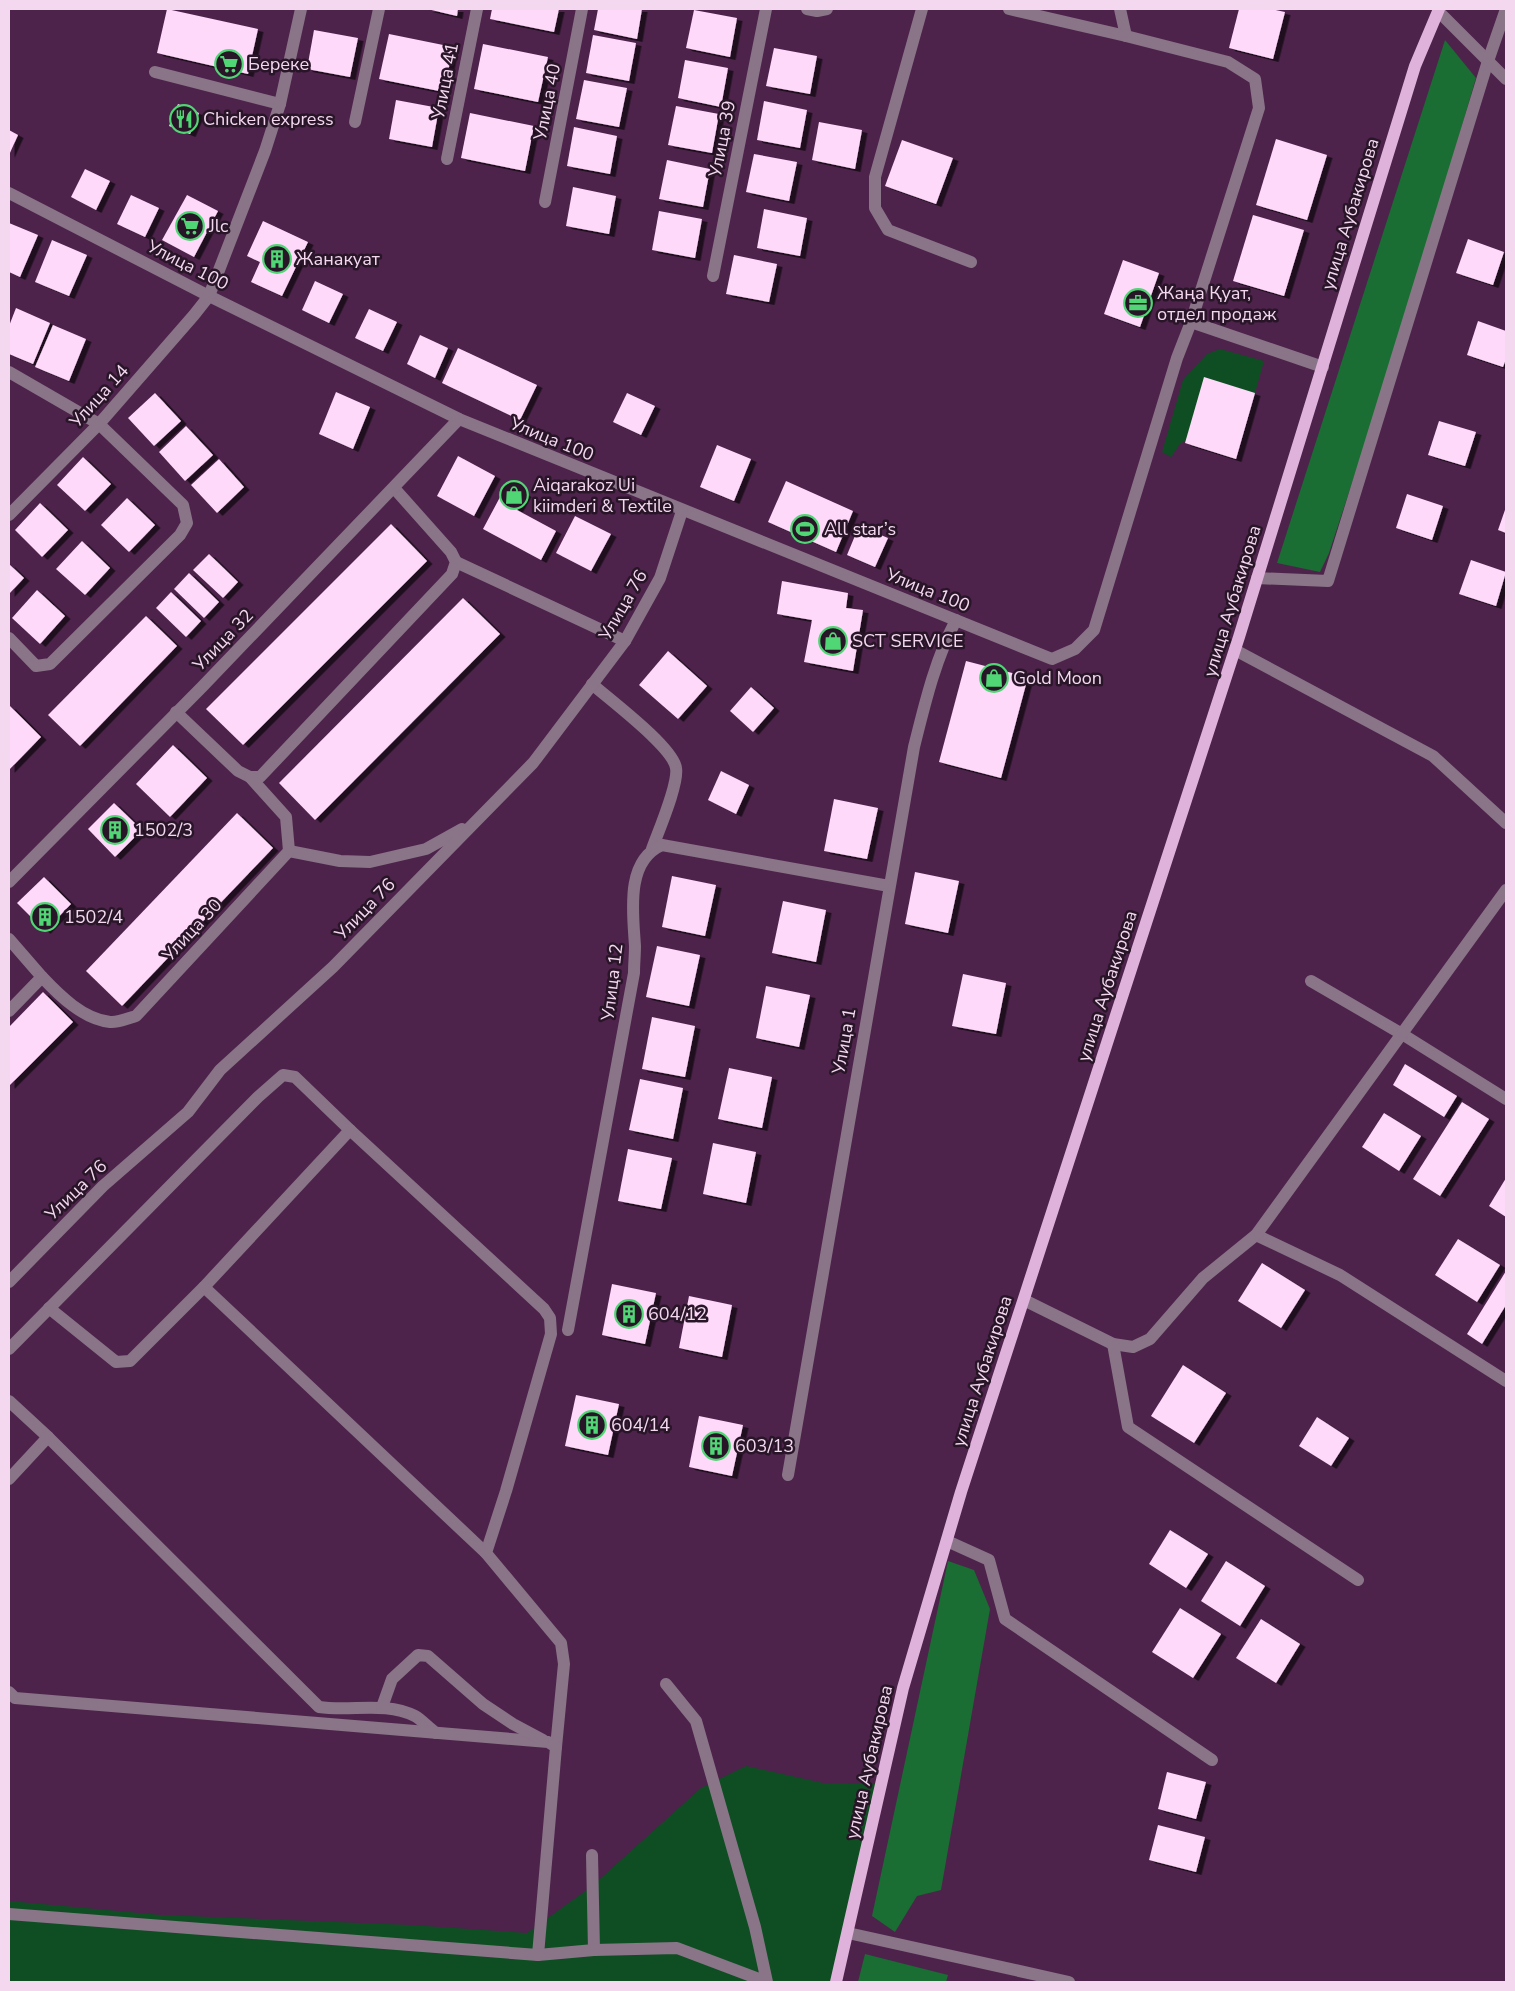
<svg xmlns="http://www.w3.org/2000/svg" width="1515" height="1991" font-family="'Nunito Sans',sans-serif">
	<style>
		.green { fill: #0f4e23 }
		.forest { fill: #1a6d33 }
		.building { fill: #fed9fa; filter: url(#shadow) }
		.lines { fill: none; stroke-linecap: round; stroke-linejoin: round }
		.minor { stroke: #8a7488; stroke-width: 12 }
		.major { stroke: #deb2da; stroke-width: 12 }
		.labels { text-anchor: middle; stroke-width: 5; stroke-linejoin: round; paint-order: stroke }
		.poi-label { font-size: 18px; fill: #f3d8f0; stroke: #281527; text-anchor: start }
		.street-label { font-size: 18px; fill: #f3d8f0; stroke: #281527 }
	</style>
	<defs>
		<filter id="shadow"><feDropShadow dx="5.5" dy="3" stdDeviation="0" flood-color="#0009"/></filter>
	</defs>
	<rect width="100%" height="100%" fill="#4d234b"/>
	<!-- green -->
	<g class="green">
		<path d="M 1220,349 L 1264,361 L 1255,393 L 1180,444 L 1171,457 L 1162,452 L 1183,380 L 1207,354 Z"/>
		<path d="M 746,1766 L 823,1783 L 881,1784 L 836,1982 L 9,1982 L 9,1901 L 161,1915 L 410,1925 L 527,1933 L 591,1887 L 701,1788 Z"/>
	</g>
	<!-- forest -->
	<g class="forest">
		<path d="M 1445,40 L 1476,78 L 1399,340 L 1329,553 L 1320,572 L 1277,563 Z"/>
		<path d="M 948,1561 L 974,1570 L 990,1609 L 941,1890 L 917,1896 L 895,1932 L 872,1916 Z"/>
		<path d="M 865,1954 L 948,1975 L 946,1982 L 858,1982 Z"/>
	</g>
	<!-- building -->
	<g class="building">
		<path d="M 167,9 L 258,29 L 248,74 L 157,53 Z"/>
		<path d="M 427,9 L 458,9 L 457,16 Z"/>
		<path d="M 492,9 L 559,9 L 554,32 L 490,19 Z"/>
		<path d="M 598,9 L 642,9 L 637,39 L 594,30 Z"/>
		<path d="M 1239,9 L 1271,9 L 1285,12 L 1273,59 L 1229,48 Z"/>
		<path d="M 694,10 L 737,18 L 730,57 L 686,48 Z"/>
		<path d="M 314,30 L 358,38 L 350,77 L 307,69 Z"/>
		<path d="M 389,34 L 453,47 L 444,92 L 379,79 Z"/>
		<path d="M 593,35 L 636,43 L 629,81 L 586,73 Z"/>
		<path d="M 483,44 L 548,57 L 538,102 L 474,89 Z"/>
		<path d="M 774,48 L 817,56 L 810,94 L 766,86 Z"/>
		<path d="M 685,60 L 728,68 L 721,107 L 678,98 Z"/>
		<path d="M 584,80 L 627,88 L 619,127 L 576,119 Z"/>
		<path d="M 396,100 L 439,108 L 432,147 L 389,139 Z"/>
		<path d="M 764,101 L 807,110 L 800,148 L 757,140 Z"/>
		<path d="M 178,104 L 199,113 L 190,134 L 169,126 Z"/>
		<path d="M 676,106 L 719,114 L 712,153 L 668,145 Z"/>
		<path d="M 470,113 L 534,126 L 525,171 L 461,158 Z"/>
		<path d="M 819,122 L 862,130 L 855,169 L 812,160 Z"/>
		<path d="M 574,127 L 617,136 L 610,174 L 567,166 Z"/>
		<path d="M 9,130 L 18,135 L 9,155 Z"/>
		<path d="M 1276,139 L 1327,155 L 1307,220 L 1256,205 Z"/>
		<path d="M 902,140 L 953,158 L 936,204 L 885,186 Z"/>
		<path d="M 754,154 L 797,162 L 789,201 L 746,192 Z"/>
		<path d="M 667,160 L 710,169 L 703,207 L 659,199 Z"/>
		<path d="M 85,169 L 110,181 L 96,210 L 71,197 Z"/>
		<path d="M 573,187 L 616,196 L 609,234 L 566,226 Z"/>
		<path d="M 131,195 L 159,208 L 145,237 L 117,224 Z"/>
		<path d="M 187,195 L 218,211 L 194,257 L 162,240 Z"/>
		<path d="M 764,209 L 807,218 L 800,256 L 757,248 Z"/>
		<path d="M 659,211 L 702,219 L 695,258 L 652,250 Z"/>
		<path d="M 1253,215 L 1304,230 L 1284,296 L 1233,281 Z"/>
		<path d="M 263,221 L 308,242 L 282,296 L 251,282 L 260,262 L 247,256 Z"/>
		<path d="M 9,223 L 38,235 L 20,277 L 9,272 Z"/>
		<path d="M 1468,239 L 1504,252 L 1493,285 L 1456,273 Z"/>
		<path d="M 52,240 L 87,255 L 69,296 L 35,282 Z"/>
		<path d="M 734,255 L 777,264 L 769,302 L 726,294 Z"/>
		<path d="M 1123,260 L 1159,273 L 1140,327 L 1104,314 Z"/>
		<path d="M 315,281 L 343,294 L 329,323 L 302,310 Z"/>
		<path d="M 16,308 L 50,323 L 33,364 L 9,354 L 9,326 Z"/>
		<path d="M 369,309 L 397,322 L 383,351 L 355,338 Z"/>
		<path d="M 1478,321 L 1506,331 L 1506,359 L 1503,367 L 1467,355 Z"/>
		<path d="M 53,325 L 86,339 L 69,381 L 35,367 Z"/>
		<path d="M 420,335 L 448,348 L 435,378 L 407,364 Z"/>
		<path d="M 458,348 L 537,385 L 520,420 L 442,383 Z"/>
		<path d="M 1204,377 L 1255,393 L 1236,459 L 1185,443 Z"/>
		<path d="M 336,392 L 370,407 L 353,449 L 319,434 Z"/>
		<path d="M 155,393 L 181,421 L 154,446 L 128,418 Z"/>
		<path d="M 627,393 L 655,406 L 641,435 L 613,422 Z"/>
		<path d="M 1439,421 L 1476,432 L 1465,466 L 1428,455 Z"/>
		<path d="M 186,426 L 213,455 L 185,481 L 159,452 Z"/>
		<path d="M 717,445 L 751,459 L 734,501 L 700,487 Z"/>
		<path d="M 458,456 L 495,476 L 474,516 L 437,496 Z"/>
		<path d="M 83,457 L 111,484 L 85,511 L 57,485 Z"/>
		<path d="M 219,459 L 244,487 L 217,513 L 191,485 Z"/>
		<path d="M 786,481 L 853,511 L 836,552 L 768,522 Z"/>
		<path d="M 507,484 L 526,494 L 517,510 L 556,531 L 541,560 L 483,529 Z"/>
		<path d="M 1407,494 L 1443,506 L 1432,540 L 1396,528 Z"/>
		<path d="M 127,498 L 155,525 L 129,552 L 101,525 Z"/>
		<path d="M 40,503 L 68,530 L 42,557 L 15,530 Z"/>
		<path d="M 1506,507 L 1506,533 L 1498,530 Z"/>
		<path d="M 575,516 L 611,534 L 591,571 L 556,553 Z"/>
		<path d="M 391,524 L 427,561 L 243,745 L 206,709 Z"/>
		<path d="M 859,526 L 888,538 L 875,567 L 847,555 Z"/>
		<path d="M 82,541 L 110,568 L 85,595 L 56,569 Z"/>
		<path d="M 209,554 L 238,582 L 223,598 L 193,570 Z"/>
		<path d="M 1471,560 L 1506,572 L 1496,606 L 1459,594 Z"/>
		<path d="M 9,564 L 24,578 L 9,594 Z"/>
		<path d="M 189,573 L 219,602 L 204,618 L 174,589 Z"/>
		<path d="M 782,581 L 848,593 L 846,608 L 863,610 L 853,671 L 804,662 L 812,620 L 777,614 Z"/>
		<path d="M 37,590 L 65,616 L 40,644 L 12,618 Z"/>
		<path d="M 171,592 L 201,621 L 186,637 L 156,608 Z"/>
		<path d="M 463,598 L 500,634 L 315,820 L 279,783 Z"/>
		<path d="M 146,616 L 177,646 L 80,746 L 48,715 Z"/>
		<path d="M 668,651 L 707,686 L 678,719 L 639,685 Z"/>
		<path d="M 966,661 L 1028,677 L 1001,778 L 939,762 Z"/>
		<path d="M 751,687 L 774,708 L 753,732 L 730,711 Z"/>
		<path d="M 10,706 L 41,737 L 9,770 L 9,707 Z"/>
		<path d="M 173,745 L 207,778 L 170,817 L 136,784 Z"/>
		<path d="M 721,771 L 749,785 L 736,814 L 708,800 Z"/>
		<path d="M 834,799 L 878,808 L 867,859 L 824,851 Z"/>
		<path d="M 114,803 L 142,830 L 115,857 L 88,829 Z"/>
		<path d="M 237,813 L 273,848 L 122,1006 L 86,971 Z"/>
		<path d="M 915,872 L 959,881 L 948,933 L 905,924 Z"/>
		<path d="M 672,876 L 716,885 L 705,936 L 662,927 Z"/>
		<path d="M 44,877 L 71,904 L 45,931 L 17,903 Z"/>
		<path d="M 783,901 L 826,910 L 816,962 L 772,953 Z"/>
		<path d="M 657,946 L 700,955 L 689,1006 L 646,997 Z"/>
		<path d="M 963,974 L 1006,983 L 996,1034 L 952,1026 Z"/>
		<path d="M 766,986 L 810,995 L 799,1047 L 756,1038 Z"/>
		<path d="M 43,992 L 73,1022 L 9,1086 L 9,1027 Z"/>
		<path d="M 652,1017 L 695,1026 L 685,1077 L 642,1069 Z"/>
		<path d="M 1405,1064 L 1457,1096 L 1444,1117 L 1393,1085 Z"/>
		<path d="M 729,1068 L 772,1077 L 762,1128 L 718,1119 Z"/>
		<path d="M 640,1079 L 683,1088 L 673,1139 L 629,1130 Z"/>
		<path d="M 1462,1102 L 1489,1119 L 1440,1196 L 1413,1179 Z"/>
		<path d="M 1384,1113 L 1421,1136 L 1399,1171 L 1362,1147 Z"/>
		<path d="M 713,1143 L 756,1152 L 746,1203 L 703,1194 Z"/>
		<path d="M 628,1149 L 672,1158 L 661,1209 L 618,1201 Z"/>
		<path d="M 1506,1178 L 1506,1217 L 1489,1206 Z"/>
		<path d="M 1458,1239 L 1500,1265 L 1477,1302 L 1435,1275 Z"/>
		<path d="M 1262,1263 L 1305,1290 L 1281,1328 L 1238,1301 Z"/>
		<path d="M 1506,1271 L 1506,1305 L 1482,1344 L 1467,1334 Z"/>
		<path d="M 612,1284 L 656,1293 L 645,1344 L 602,1335 Z"/>
		<path d="M 689,1296 L 732,1305 L 722,1357 L 679,1348 Z"/>
		<path d="M 1183,1365 L 1226,1393 L 1194,1443 L 1151,1416 Z"/>
		<path d="M 576,1395 L 619,1404 L 608,1455 L 565,1446 Z"/>
		<path d="M 699,1416 L 743,1425 L 732,1476 L 689,1467 Z"/>
		<path d="M 1317,1417 L 1349,1438 L 1331,1466 L 1299,1446 Z"/>
		<path d="M 1170,1530 L 1208,1554 L 1186,1588 L 1149,1564 Z"/>
		<path d="M 1226,1561 L 1265,1586 L 1240,1626 L 1201,1601 Z"/>
		<path d="M 1180,1608 L 1221,1634 L 1193,1678 L 1152,1652 Z"/>
		<path d="M 1261,1619 L 1300,1644 L 1276,1683 L 1236,1658 Z"/>
		<path d="M 1167,1772 L 1206,1782 L 1196,1819 L 1158,1809 Z"/>
		<path d="M 1158,1825 L 1205,1837 L 1196,1872 L 1149,1860 Z"/>
	</g>
	<g class="lines">
		<!-- minor -->
		<g class="minor">
			<path d="M 807,9 L 817,11 L 827,9"/>
			<path d="M 922,9 L 875,177 L 875,208 L 888,230 L 971,262"/>
			<path d="M 1120,9 L 1126,36"/>
			<path d="M 1438,11 L 1506,79"/>
			<path d="M 155,72 L 280,104"/>
			<path d="M 355,122 L 379,9"/>
			<path d="M 447,159 L 477,9"/>
			<path d="M 9,193 L 209,296 L 459,419 L 1052,659 L 1075,649 L 1094,630 L 1177,358 L 1191,322 L 1259,108 L 1255,79 L 1228,62 L 1126,36 L 1009,9"/>
			<path d="M 545,202 L 582,9"/>
			<path d="M 713,276 L 766,9"/>
			<path d="M 1191,322 L 1323,367"/>
			<path d="M 9,372 L 99,424 L 183,505 L 187,523 L 180,535 L 50,664 L 36,666 L 9,638"/>
			<path d="M 9,515 L 99,424 L 194,315 L 209,296 L 265,151 L 280,104 L 301,9"/>
			<path d="M 456,562 L 625,641"/>
			<path d="M 1257,578 L 1328,581 L 1488,61 L 1506,9"/>
			<path d="M 1235,650 L 1433,756 L 1506,823"/>
			<path d="M 592,684 C 610,700 673,747 676,768 C 679,784 658,832 652,849"/>
			<path d="M 176,712 L 238,771 L 250,777 L 260,777 L 452,574 L 456,562 L 451,552 L 394,488"/>
			<path d="M 289,851 L 340,861 L 370,862 L 426,849 L 462,829"/>
			<path d="M 9,882 L 202,687 L 459,419"/>
			<path d="M 9,939 L 42,977 L 9,1011"/>
			<path d="M 42,977 C 60,996 83,1019 110,1022 C 117,1023 129,1018 136,1016 L 289,851 L 286,817 L 250,777"/>
			<path d="M 1311,981 L 1402,1034 L 1506,1099"/>
			<path d="M 1256,1235 L 1340,1275 L 1506,1381"/>
			<path d="M 9,1282 L 103,1186 L 188,1112 L 220,1070 L 333,967 L 533,763 L 625,641 L 660,578 L 682,511"/>
			<path d="M 204,1287 L 350,1130"/>
			<path d="M 1024,1300 L 1113,1344 L 1133,1347 L 1150,1339 L 1203,1278 L 1256,1235 L 1506,890"/>
			<path d="M 49,1308 L 116,1362 L 130,1361 L 204,1287 L 486,1553"/>
			<path d="M 568,1330 L 634,973 C 634,964 635,955 635,946 C 633,913 625,861 662,845 L 889,886"/>
			<path d="M 1113,1344 L 1128,1427 L 1358,1580"/>
			<path d="M 9,1349 L 258,1097 L 283,1075 L 295,1077 L 350,1130 L 544,1309 L 550,1318 L 551,1334 L 506,1491 L 486,1553 L 561,1643 L 564,1664 L 556,1747"/>
			<path d="M 9,1401 L 48,1437"/>
			<path d="M 788,1475 L 914,747 C 925,703 935,660 956,620"/>
			<path d="M 9,1479 L 48,1437 L 319,1707 C 351,1712 384,1701 415,1716 C 422,1720 429,1728 436,1733"/>
			<path d="M 947,1541 L 989,1560 L 1005,1619 L 1212,1760"/>
			<path d="M 9,1692 L 15,1698 L 548,1742 L 556,1747 L 538,1955"/>
			<path d="M 382,1707 L 392,1679 L 418,1655 L 428,1656 L 483,1704 L 513,1724 L 543,1740"/>
			<path d="M 592,1855 L 594,1950"/>
			<path d="M 9,1914 L 538,1955 L 594,1950 L 677,1948 L 767,1982 L 755,1927 L 696,1721 L 666,1684"/>
			<path d="M 848,1933 L 1069,1982"/>
		</g>
		<!-- major -->
		<path class="major" d="M 836,1982 L 903,1688 L 961,1492 L 1239,637 L 1415,66 L 1439,9"/>
	</g>
	<!-- icons -->
	<defs>
		<symbol id="supermarket-ring" viewBox="-11 -11 22 22"><circle r="9.5" fill="#281527" stroke="#50d674" stroke-width="1.5"/><path d="M-6-5.5h2.5l.6 2H6L4.5 2H-2.5L-4.4-4H-6ZM-1.5 3.2a1.3 1.3 0 1 0 .1 0ZM3 3.2a1.3 1.3 0 1 0 .1 0Z" fill="#50d674"/></symbol>
		<symbol id="restaurant-ring" viewBox="-11 -11 22 22"><circle r="9.5" fill="#281527" stroke="#50d674" stroke-width="1.5"/><path d="M-5-6h1v4h1v-4h1v4h1v-4h1v5L-1.5 .5V6h-2V.5L-5-1ZM5-6V6H3V1.5H1.5Q1.5-4 5-6Z" fill="#50d674"/></symbol>
		<symbol id="building-ring" viewBox="-11 -11 22 22"><circle r="9.5" fill="#281527" stroke="#50d674" stroke-width="1.5"/><path d="M-4-6H4V6H1V3H-1V6H-4ZM-2.5-4.3h1.7v1.8h-1.7ZM.8-4.3h1.7v1.8H.8ZM-2.5-1h1.7V.8h-1.7ZM.8-1h1.7V.8H.8Z" fill="#50d674"/></symbol>
		<symbol id="office-ring" viewBox="-11 -11 22 22"><circle r="9.5" fill="#281527" stroke="#50d674" stroke-width="1.5"/><path d="M-6-3h4V-5.5h4V-3h4V5H-6ZM-1-4.5V-3h2v-1.5ZM-6 0V1H6V0Z" fill="#50d674"/></symbol>
		<symbol id="shop-ring" viewBox="-11 -11 22 22"><circle r="9.5" fill="#281527" stroke="#50d674" stroke-width="1.5"/><path d="M-5-2.5h2.3a2.7 3.5 0 0 1 5.4 0H5L5.5 6h-11ZM-1.5-2.5h3a1.5 2.3 0 0 0-3 0Z" fill="#50d674"/></symbol>
		<symbol id="stadium-ring" viewBox="-11 -11 22 22"><circle r="9.5" fill="#281527" stroke="#50d674" stroke-width="1.5"/><path d="M0-5a6.5 5 0 1 0 0 10a6.5 5 0 1 0 0-10ZM-3.5-1.8h7v3.6h-7Z" fill="#50d674"/></symbol>
	</defs>
	<g fill-rule="evenodd">
		<use href="#supermarket-ring" x="213" y="48" width="32" height="32"/>
		<use href="#restaurant-ring" x="168" y="103" width="32" height="32"/>
		<use href="#supermarket-ring" x="174" y="210" width="32" height="32"/>
		<use href="#building-ring" x="261" y="243" width="32" height="32"/>
		<use href="#office-ring" x="1122" y="287" width="32" height="32"/>
		<use href="#shop-ring" x="498" y="479" width="32" height="32"/>
		<use href="#stadium-ring" x="789" y="513" width="32" height="32"/>
		<use href="#shop-ring" x="817" y="625" width="32" height="32"/>
		<use href="#shop-ring" x="978" y="662" width="32" height="32"/>
		<use href="#building-ring" x="99" y="814" width="32" height="32"/>
		<use href="#building-ring" x="29" y="901" width="32" height="32"/>
		<use href="#building-ring" x="613" y="1298" width="32" height="32"/>
		<use href="#building-ring" x="576" y="1409" width="32" height="32"/>
		<use href="#building-ring" x="700" y="1430" width="32" height="32"/>
	</g>
	<g class="labels">
		<!-- poi labels -->
		<g class="poi-label">
			<text x="248" y="70">Береке</text>
			<text x="203" y="125">Chicken express</text>
			<text x="209" y="232">Jlc</text>
			<text x="296" y="265">Жанакуат</text>
			<text x="1157" y="299">Жаңа Қуат,<tspan x="1157" dy="21">отдел продаж</tspan></text>
			<text x="533" y="491">Aiqarakoz Ui<tspan x="533" dy="21">kiimderi &amp; Textile</tspan></text>
			<text x="824" y="535">All star’s</text>
			<text x="852" y="647">SCT SERVICE</text>
			<text x="1013" y="684">Gold Moon</text>
			<text x="134" y="836">1502/3</text>
			<text x="64" y="923">1502/4</text>
			<text x="648" y="1320">604/12</text>
			<text x="611" y="1431">604/14</text>
			<text x="735" y="1452">603/13</text>
		</g>
		<!-- street labels -->
		<g class="street-label">
			<text transform="translate(445 81) rotate(-79)" y="6">Улица 41</text>
			<text transform="translate(547 102) rotate(-79)" y="6">Улица 40</text>
			<text transform="translate(722 139) rotate(-79)" y="6">Улица 39</text>
			<text transform="translate(1350 214) rotate(-73)" y="6">улица Аубакирова</text>
			<text transform="translate(188 265) rotate(27)" y="6">Улица 100</text>
			<text transform="translate(99 396) rotate(-48)" y="6">Улица 14</text>
			<text transform="translate(552 439) rotate(22)" y="6">Улица 100</text>
			<text transform="translate(928 590) rotate(22)" y="6">Улица 100</text>
			<text transform="translate(1232 601) rotate(-73)" y="6">улица Аубакирова</text>
			<text transform="translate(623 605) rotate(-60)" y="6">Улица 76</text>
			<text transform="translate(223 640) rotate(-46)" y="6">Улица 32</text>
			<text transform="translate(365 909) rotate(-46)" y="6">Улица 76</text>
			<text transform="translate(192 930) rotate(-47)" y="6">Улица 30</text>
			<text transform="translate(612 982) rotate(-83)" y="6">Улица 12</text>
			<text transform="translate(1107 986) rotate(-72)" y="6">улица Аубакирова</text>
			<text transform="translate(844 1041) rotate(-80)" y="6">Улица 1</text>
			<text transform="translate(76 1190) rotate(-44)" y="6">Улица 76</text>
			<text transform="translate(982 1371) rotate(-72)" y="6">улица Аубакирова</text>
			<text transform="translate(869 1762) rotate(-77)" y="6">улица Аубакирова</text>
		</g>
	</g>
	<!-- border -->
	<rect width="1515" height="1991" fill="none" stroke="#f3d8f0" stroke-width="20"/>
</svg>
